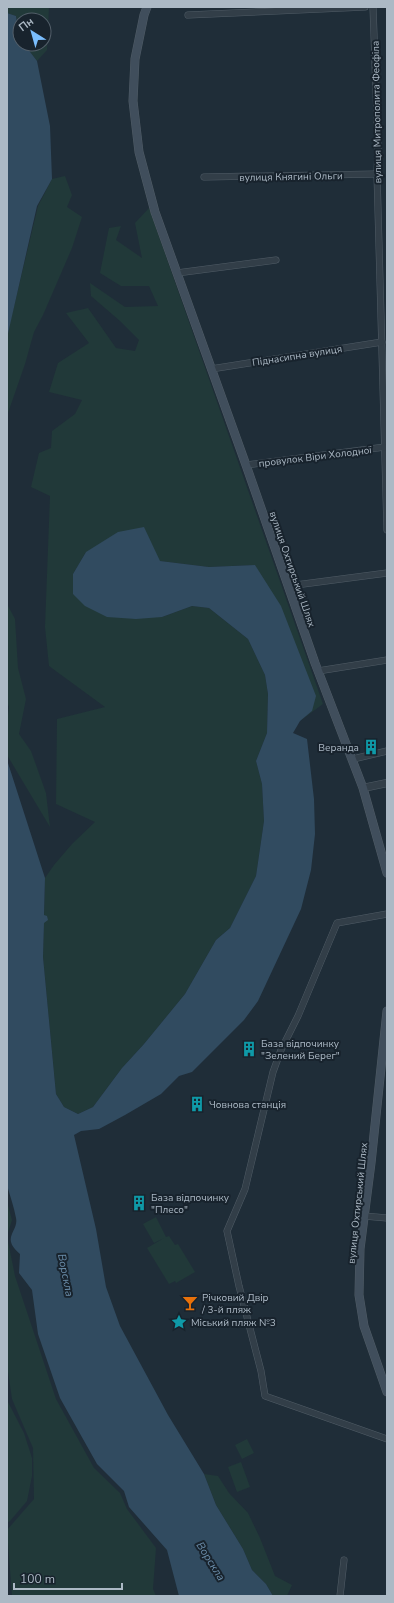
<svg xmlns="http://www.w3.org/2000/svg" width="394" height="1603" font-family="'Nunito Sans',sans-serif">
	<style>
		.green { fill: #213939 }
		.water { fill: #314b60 }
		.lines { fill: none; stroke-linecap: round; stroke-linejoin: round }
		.minor-casing { stroke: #505c66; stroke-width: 7 }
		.tertiary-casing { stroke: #505c66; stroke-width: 8 }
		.secondary-casing { stroke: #505c66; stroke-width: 9 }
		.minor { stroke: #323e48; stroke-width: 6 }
		.tertiary { stroke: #323e48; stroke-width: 7 }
		.secondary { stroke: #404e5c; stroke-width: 8 }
		.labels { text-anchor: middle; stroke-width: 4; stroke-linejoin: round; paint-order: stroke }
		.street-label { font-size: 10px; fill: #acb9c5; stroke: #18232d }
		.poi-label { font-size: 10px; fill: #acb9c5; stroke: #18232d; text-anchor: start }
		.water-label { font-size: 11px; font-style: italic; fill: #6b8eab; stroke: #18232d }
	</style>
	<rect width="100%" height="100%" fill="#1f2d38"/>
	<!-- green -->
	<g class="green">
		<path d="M 7,7 L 49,7 L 47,50 L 37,61 L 24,44 L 44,44 L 44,20 L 20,20 L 20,38 L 16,16 L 7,13 Z"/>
		<path d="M 65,176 L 72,195 L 67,207 L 82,217 L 72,248 L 43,315 L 34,332 L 25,364 L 8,413 L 7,432 L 7,338 L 10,323 L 38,206 L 52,179 Z"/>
		<path d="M 149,208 L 323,704 L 300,721 L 312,711 L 255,565 L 209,567 L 86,552 L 73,574 L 73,594 L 162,617 L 192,606 L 209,608 L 248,639 L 265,675 L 268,694 L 267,733 L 256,761 L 262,784 L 264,821 L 256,876 L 230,928 L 216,940 L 185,994 L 144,1044 L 122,1068 L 93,1107 L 78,1114 L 64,1107 L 56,1094 L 43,957 L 45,878 L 54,865 L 72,844 L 95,822 L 56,804 L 57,719 L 105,707 L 49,666 L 45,627 L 50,496 L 31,487 L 39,453 L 51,448 L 52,431 L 75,414 L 82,400 L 49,392 L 58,363 L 89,343 L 66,313 L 88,308 L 116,348 L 135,351 L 139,340 L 120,321 L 91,296 L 90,283 L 125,307 L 158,306 L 149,286 L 121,286 L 100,273 L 109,228 L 121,226 L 116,240 L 142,258 L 135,223 Z"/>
		<path d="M 7,604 L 15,619 L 18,668 L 26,699 L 19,734 L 31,751 L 46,793 L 50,827 L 7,755 L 7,722 L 9,707 L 7,702 Z"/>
		<path d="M 7,1201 L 12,1220 L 7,1236 L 15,1276 L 56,1399 L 94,1468 L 120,1493 L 127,1509 L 156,1548 L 153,1589 L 156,1596 L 12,1596 L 7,1530 L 34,1499 L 33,1448 L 12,1399 L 7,1365 Z"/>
		<path d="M 156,1217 L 166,1237 L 169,1236 L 175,1245 L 178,1244 L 195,1272 L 176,1283 L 175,1281 L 169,1284 L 147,1248 L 164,1238 L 154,1243 L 143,1224 Z"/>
		<path d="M 7,1396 L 8,1402 L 24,1433 L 32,1458 L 32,1476 L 27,1501 L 10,1521 L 7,1523 Z"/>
		<path d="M 247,1439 L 254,1453 L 242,1459 L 235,1445 Z"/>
		<path d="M 241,1462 L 250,1487 L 237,1492 L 228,1467 Z"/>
		<path d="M 204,1474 L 218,1476 L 229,1493 L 248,1513 L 260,1538 L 275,1576 L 292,1585 L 287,1596 L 273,1596 L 266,1584 L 252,1570 L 243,1549 L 216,1505 Z"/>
	</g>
	<!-- water -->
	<g class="water">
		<path d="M 7,13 L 16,16 L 20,44 L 24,44 L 37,61 L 50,126 L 52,179 L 37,206 L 7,338 Z"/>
		<path d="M 144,527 L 160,561 L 209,567 L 255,565 L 281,606 L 316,696 L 312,711 L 300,721 L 293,733 L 307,739 L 314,799 L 315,834 L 311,870 L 301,909 L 258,1001 L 244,1020 L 192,1072 L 179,1076 L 161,1094 L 125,1115 L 99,1129 L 81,1131 L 74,1135 L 96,1229 L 106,1287 L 120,1326 L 168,1415 L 204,1474 L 216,1505 L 243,1549 L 252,1570 L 266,1584 L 273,1596 L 179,1596 L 167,1550 L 129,1507 L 124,1491 L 97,1464 L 60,1398 L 38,1334 L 32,1290 L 19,1273 L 20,1254 C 0,1237 19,1232 16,1218 C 14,1207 10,1196 7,1185 L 7,760 L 45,878 L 44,915 L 47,916 L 48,920 L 44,923 L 43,957 L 56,1094 L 64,1107 L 78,1114 L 93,1107 L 122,1068 L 144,1044 L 185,994 L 216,940 L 230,928 L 256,876 L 264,821 L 262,784 L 256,761 L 267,733 L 268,694 L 265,675 L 248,639 L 209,608 L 192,606 L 162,617 L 136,619 L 107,617 L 85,606 L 73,594 L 73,574 L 86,552 L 118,532 Z"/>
	</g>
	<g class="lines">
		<defs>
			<g id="minor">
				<path d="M 373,7 L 378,147 L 377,174 L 387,530"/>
				<path d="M 188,15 L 365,7"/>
				<path d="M 204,177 L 377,174"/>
				<path d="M 177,273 L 276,260"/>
				<path d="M 211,369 L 382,342"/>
				<path d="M 246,465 L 385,447"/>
				<path d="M 288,586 L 387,573"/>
				<path d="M 318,671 L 387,660"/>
				<path d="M 353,759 L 387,751"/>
				<path d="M 387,914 L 337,923 L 298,1016 L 281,1050 L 273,1072 L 245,1189 L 227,1231 L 239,1286 L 261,1371 L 265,1396 L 387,1439"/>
				<path d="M 364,1216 L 387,1218"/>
				<path d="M 340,1596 L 344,1560"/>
			</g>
			<path id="tertiary" d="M 363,788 L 387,783"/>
			<g id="secondary">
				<path d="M 147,7 L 144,15 L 135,59 L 133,101 L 139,152 L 155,212 L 246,465 L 315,663 L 363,788 L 387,873"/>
				<path d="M 387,1011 L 371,1163 L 360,1249 L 359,1295 L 364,1326 L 387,1392"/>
			</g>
		</defs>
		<!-- minor casing -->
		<use href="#minor" class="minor-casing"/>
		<!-- tertiary casing -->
		<use href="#tertiary" class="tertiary-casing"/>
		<!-- secondary casing -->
		<use href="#secondary" class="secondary-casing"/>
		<!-- minor -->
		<use href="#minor" class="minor"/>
		<!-- tertiary -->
		<use href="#tertiary" class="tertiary"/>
		<!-- secondary -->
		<use href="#secondary" class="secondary"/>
	</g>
	<!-- icons -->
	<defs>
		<symbol id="building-bare" viewBox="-9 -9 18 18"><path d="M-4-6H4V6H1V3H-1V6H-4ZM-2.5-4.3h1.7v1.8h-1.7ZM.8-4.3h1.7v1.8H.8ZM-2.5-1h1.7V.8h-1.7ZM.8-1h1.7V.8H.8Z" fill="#0f9aa8" stroke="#18232d" stroke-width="2.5" paint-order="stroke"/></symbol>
		<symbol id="bar-bare" viewBox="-9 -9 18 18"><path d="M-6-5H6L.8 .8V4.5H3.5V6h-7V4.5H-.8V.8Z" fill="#e8710a" stroke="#18232d" stroke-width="2.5" paint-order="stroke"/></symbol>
		<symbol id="sight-bare" viewBox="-9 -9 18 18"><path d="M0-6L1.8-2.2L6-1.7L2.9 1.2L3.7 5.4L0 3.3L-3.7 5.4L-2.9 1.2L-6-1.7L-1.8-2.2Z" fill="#0f9aa8" stroke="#18232d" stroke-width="2.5" paint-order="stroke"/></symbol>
	</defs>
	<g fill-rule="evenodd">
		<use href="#building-bare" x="360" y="736" width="22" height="22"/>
		<use href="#building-bare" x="238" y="1038" width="22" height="22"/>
		<use href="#building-bare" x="186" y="1093" width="22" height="22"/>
		<use href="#building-bare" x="128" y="1192" width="22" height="22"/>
		<use href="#bar-bare" x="179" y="1292" width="22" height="22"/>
		<use href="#sight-bare" x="168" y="1311" width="22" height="22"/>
	</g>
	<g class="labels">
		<!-- street labels -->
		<g class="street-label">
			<text transform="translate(376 112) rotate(-91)" y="4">вулиця Митрополита Феофіла</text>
			<text transform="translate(291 176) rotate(-1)" y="4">вулиця Княгині Ольги</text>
			<text transform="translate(297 355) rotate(-9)" y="4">Піднасипна вулиця</text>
			<text transform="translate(315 456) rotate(-7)" y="4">провулок Віри Холодної</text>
			<text transform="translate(293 569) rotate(71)" y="4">вулиця Охтирський Шлях</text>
			<text transform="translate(357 1203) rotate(-84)" y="4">вулиця Охтирський Шлях</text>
		</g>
		<!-- poi labels -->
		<g class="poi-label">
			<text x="359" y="751" text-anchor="end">Веранда</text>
			<text x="261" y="1047">База відпочинку<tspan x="261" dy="12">"Зелений Берег"</tspan></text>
			<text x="209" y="1108">Човнова станція</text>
			<text x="151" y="1201">База відпочинку<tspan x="151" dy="12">"Плесо"</tspan></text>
			<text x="202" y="1301">Річковий Двір<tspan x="202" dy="12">/ 3-й пляж</tspan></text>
			<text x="191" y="1326">Міський пляж №3</text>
		</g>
		<!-- water labels -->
		<g class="water-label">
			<text transform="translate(66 1275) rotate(79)" y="4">Ворскла</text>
			<text transform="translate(211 1561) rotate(58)" y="4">Ворскла</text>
		</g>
	</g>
	<!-- border -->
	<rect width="394" height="1603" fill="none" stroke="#acb9c5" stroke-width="16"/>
	<!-- north arrow -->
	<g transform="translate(32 32) rotate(323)"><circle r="19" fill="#18232d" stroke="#535f6a"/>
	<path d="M0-3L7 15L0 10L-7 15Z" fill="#7abdfd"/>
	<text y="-6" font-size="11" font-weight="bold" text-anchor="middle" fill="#acb9c5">Пн</text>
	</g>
	<!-- scale -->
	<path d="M14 1583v6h108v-6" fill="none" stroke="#acb9c5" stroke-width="2"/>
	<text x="20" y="1583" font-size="12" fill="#acb9c5" stroke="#18232d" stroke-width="3" paint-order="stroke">100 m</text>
</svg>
